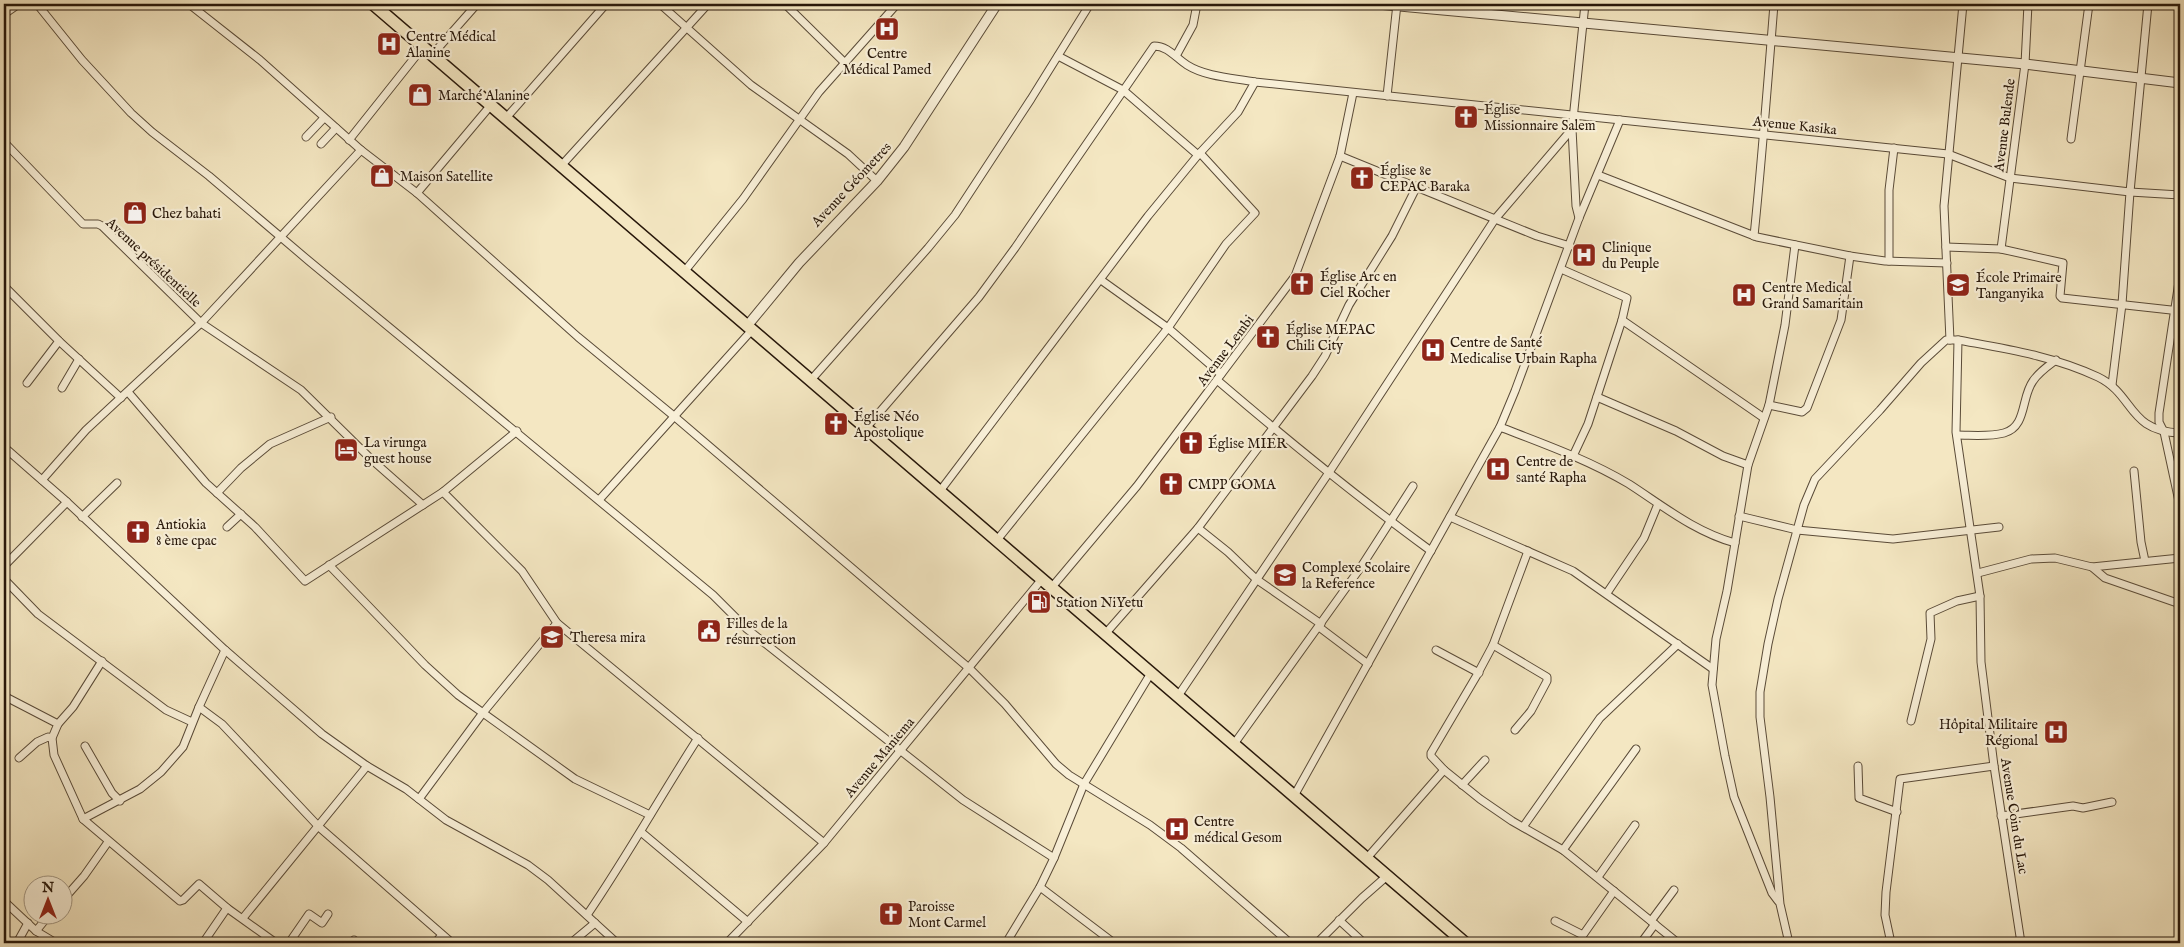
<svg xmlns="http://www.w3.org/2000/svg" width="2184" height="947" font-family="'IM FELL English',serif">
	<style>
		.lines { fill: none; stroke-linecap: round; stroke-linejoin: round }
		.minor-casing { stroke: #5a4b38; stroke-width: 9 }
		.tertiary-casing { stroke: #5a4b38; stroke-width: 11 }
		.trunk-casing { stroke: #27170a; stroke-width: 14 }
		.minor { stroke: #f8efd7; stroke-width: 7 }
		.tertiary { stroke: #f8efd7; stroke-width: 9 }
		.trunk { stroke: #f4e7c2; stroke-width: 11 }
		.labels { text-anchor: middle; stroke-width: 4.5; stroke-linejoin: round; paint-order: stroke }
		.poi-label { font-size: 14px; fill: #27170a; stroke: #f8efd7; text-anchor: start }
		.street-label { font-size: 14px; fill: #27170a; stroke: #f8efd7 }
	</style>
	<rect width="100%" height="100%" fill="#f4e7c2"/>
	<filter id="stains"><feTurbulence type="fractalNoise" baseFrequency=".004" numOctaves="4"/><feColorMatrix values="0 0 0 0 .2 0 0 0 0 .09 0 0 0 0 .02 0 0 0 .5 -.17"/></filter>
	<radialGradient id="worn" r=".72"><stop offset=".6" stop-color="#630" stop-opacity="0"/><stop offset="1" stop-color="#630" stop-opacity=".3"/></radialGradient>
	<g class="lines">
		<defs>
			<g id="minor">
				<path d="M 37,4 L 82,60 L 131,113 L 152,132 L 209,176 L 309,261 L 713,595 L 747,629 L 963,800 L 1054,858"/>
				<path d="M 189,4 L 260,60 L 361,150 L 417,193 L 578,337 L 675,417 L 970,669 L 1005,704 L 1056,764 L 1069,775 L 1150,825 L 1181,848 L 1290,943"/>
				<path d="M 660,4 L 751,85 L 848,154 L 877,181"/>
				<path d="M 785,4 L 845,63"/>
				<path d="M 432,55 L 477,4"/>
				<path d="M 1058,56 L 1123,90 L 1198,155"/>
				<path d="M 1176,56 L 1193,25 L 1197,4"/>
				<path d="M 1387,96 L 1397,4"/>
				<path d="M 506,118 L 606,4"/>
				<path d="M 306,137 L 324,118"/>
				<path d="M 2071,139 L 2089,4"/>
				<path d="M 349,140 L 423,47"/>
				<path d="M 4,142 L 83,224 L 98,224 L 102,226 L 201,323 L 301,390 L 372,460 L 423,505"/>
				<path d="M 321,144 L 336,128"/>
				<path d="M 1340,156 L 1537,236 L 1570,246"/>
				<path d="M 561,166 L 708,4"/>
				<path d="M 1598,175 L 1757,237 L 1850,256 L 1885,261 L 1947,263"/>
				<path d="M 417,193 L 491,105"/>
				<path d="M 1579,218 L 1576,206 L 1572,129 L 1585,4"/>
				<path d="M 1754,236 C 1762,158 1768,81 1774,4"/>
				<path d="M 1946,247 L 2001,249 L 2063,263 L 2060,296 L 2062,298 L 2180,311"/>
				<path d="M 2001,249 L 2025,64 L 2028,4"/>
				<path d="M 1889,261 L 1889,190 L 1894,148"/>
				<path d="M 1561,269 L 1627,298 L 1622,320 L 1588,424 L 1573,456"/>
				<path d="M 684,272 L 743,199 L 819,92 L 897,4"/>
				<path d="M 2180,275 L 2159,413 L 2159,422 L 2164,432 L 2180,506"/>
				<path d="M 1101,280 L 1168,328 L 1221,374"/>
				<path d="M 4,286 L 59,341 L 121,398"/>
				<path d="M 1622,320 L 1764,418"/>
				<path d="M 1950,340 L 1944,206 L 1963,4"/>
				<path d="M 1958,340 L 1956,432 L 1980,596 L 1981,662 L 1994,766 L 2021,943"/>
				<path d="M 811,380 L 928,248 L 955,215 L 1031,99 L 1090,4"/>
				<path d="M 1217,380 C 1286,439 1357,497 1431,551"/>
				<path d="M 27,383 L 59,341"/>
				<path d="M 2112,385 L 2122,304 L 2130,192 L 2148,4"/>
				<path d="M 62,388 L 79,359"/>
				<path d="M 128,392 L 206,483 L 255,527 L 305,581 L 443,492 L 517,431"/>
				<path d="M 1597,397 L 1676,431 L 1723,456 L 1748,465"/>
				<path d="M 1769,405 L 1802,412 L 1807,408 L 1841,320 L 1850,256"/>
				<path d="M 1500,427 C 1544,444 1589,460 1629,484 C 1663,506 1695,532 1735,543"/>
				<path d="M 866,428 L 979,297 L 1015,248 L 1154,46 C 1168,46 1176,58 1187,65 C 1206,77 1234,78 1255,82 L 1948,154 L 2010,178 L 2130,192 L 2180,195"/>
				<path d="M 1957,435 C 1972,435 1989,437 2004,433 C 2027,427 2021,397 2033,381 C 2039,372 2048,366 2056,360"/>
				<path d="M 4,447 L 67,502 L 225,650 L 322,734 L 367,766 L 406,789 L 446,820 L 528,865 L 548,880 L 617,943"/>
				<path d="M 2134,471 L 2141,542 L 2145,561"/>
				<path d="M 42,480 L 86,430 L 201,323 L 361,150"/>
				<path d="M 940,491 L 1148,216 L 1198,155 L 1238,112 L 1255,82"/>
				<path d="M 443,492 L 522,571 L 557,623 L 824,843"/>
				<path d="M 217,493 L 241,468 L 270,444 L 331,417"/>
				<path d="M 599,500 L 752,330"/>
				<path d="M 1739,516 L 1797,530 L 1893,539 L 1999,527"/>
				<path d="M 82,517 L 117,483"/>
				<path d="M 1450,517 L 1573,571 L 1713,669"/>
				<path d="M 227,527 L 241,514"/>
				<path d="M 1198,528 L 1228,552 L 1256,579 L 1321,624"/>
				<path d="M 997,540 L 1168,328 L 1226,244 L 1255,213 L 1200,153"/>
				<path d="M 1528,551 L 1493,645 L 1477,675 L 1431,753 L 1431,756 L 1444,770 L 1480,799 L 1512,821 L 1563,850 L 1678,943"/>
				<path d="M 329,565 L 425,665 L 458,695 L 575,779 L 650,815"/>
				<path d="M 4,566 L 67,502"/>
				<path d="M 2092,567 L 2105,578 L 2180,604"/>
				<path d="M 1978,573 L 2031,559 L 2055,558 L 2092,567 L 2180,558"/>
				<path d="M 4,579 L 38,614 L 166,710 L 192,722"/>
				<path d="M 1052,587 L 1137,486 L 1295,276 L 1340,156 L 1353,93"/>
				<path d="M 1607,593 L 1644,538 L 1658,504"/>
				<path d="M 1319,627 L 1368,664"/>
				<path d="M 1106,633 L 1198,528 L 1312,376 L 1325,356 L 1349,305 L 1392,236 L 1417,186"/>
				<path d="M 1493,645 L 1547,677 L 1547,681 L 1531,711 L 1515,730"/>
				<path d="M 1436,650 L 1479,673"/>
				<path d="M 4,696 L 58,724 L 52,738 L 54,755 L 83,819 L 180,901 L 183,900 L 199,884 L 227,908"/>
				<path d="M 1178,696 L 1330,471 L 1495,219 L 1572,129"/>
				<path d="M 199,707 L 222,724 L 319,827 L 452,943"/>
				<path d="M 1911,721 L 1931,639 L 1930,613 L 1957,601 L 1980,596"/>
				<path d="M 58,724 L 73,707 L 102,661"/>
				<path d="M 1234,744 L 1361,567 L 1413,486"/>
				<path d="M 85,746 L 112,793 L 120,801"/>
				<path d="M 19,758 L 37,742 L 48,737 L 52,738"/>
				<path d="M 1858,766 L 1859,798 L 1897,812"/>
				<path d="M 1462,785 L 1485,760"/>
				<path d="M 1294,796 L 1500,427 L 1515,391 L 1579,218 L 1620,120"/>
				<path d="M 419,799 L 482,714 L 557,623"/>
				<path d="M 2001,816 L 2073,806 L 2083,808 L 2112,802"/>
				<path d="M 83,819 L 140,789 L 161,772 L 183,747 L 199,707 L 225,650"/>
				<path d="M 1523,827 L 1600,718 L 1678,644"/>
				<path d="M 641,832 L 748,922"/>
				<path d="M 1563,850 L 1636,749"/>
				<path d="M 1367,858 L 1444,770"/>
				<path d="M 1598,877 L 1635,825"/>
				<path d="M 1040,887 L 1114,943"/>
				<path d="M 4,901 L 36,931 L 56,943"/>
				<path d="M 62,901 L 84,876 L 108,842"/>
				<path d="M 1778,901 L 1772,893 L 1734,797 L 1725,756 L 1712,685 L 1716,639 L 1727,591 L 1748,465 L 1769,405 L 1785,325 L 1795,245"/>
				<path d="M 587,915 C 626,858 660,797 698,738"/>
				<path d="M 243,918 L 367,766"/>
				<path d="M 1339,920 L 1364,943"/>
				<path d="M 1555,921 L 1583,935 L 1614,891"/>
				<path d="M 1651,921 L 1674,890"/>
				<path d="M 36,931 L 50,914"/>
				<path d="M 17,943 L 28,923"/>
				<path d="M 203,943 L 227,908 L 276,943"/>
				<path d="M 289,943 L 309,914 L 322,923 L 328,914"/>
				<path d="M 351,943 L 354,940"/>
				<path d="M 435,943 L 442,935"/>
				<path d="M 571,943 L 595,923"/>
				<path d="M 727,943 L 824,843 L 1042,579"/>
				<path d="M 1006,943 L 1040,887 L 1054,858 L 1084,784 L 1151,673"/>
				<path d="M 1317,943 L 1362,898 L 1387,876"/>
				<path d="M 1641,943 L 1655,924"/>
				<path d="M 1789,943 L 1780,904 L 1770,797 L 1760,717 L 1760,692 L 1768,644 L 1778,599 L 1804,505 L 1815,479 L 1880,410 L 1921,363 L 1946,340 L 1958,340 C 2006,349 2054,356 2098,377 C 2135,395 2127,431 2180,433"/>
				<path d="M 1891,943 L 1885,915 L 1886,892 L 1900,779 L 1994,766"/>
			</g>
			<g id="tertiary">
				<path d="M 1378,4 L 2025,64 L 2180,83"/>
				<path d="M 4,13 L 17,4"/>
				<path d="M 747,326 L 799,263 L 877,181 L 904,147 L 997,4"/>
			</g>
			<path id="trunk" d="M 373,4 L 1465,943"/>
		</defs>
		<!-- minor casing -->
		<use href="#minor" class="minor-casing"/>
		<!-- tertiary casing -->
		<use href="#tertiary" class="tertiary-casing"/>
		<!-- trunk casing -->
		<use href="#trunk" class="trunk-casing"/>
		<!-- minor -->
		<use href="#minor" class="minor"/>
		<!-- tertiary -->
		<use href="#tertiary" class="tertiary"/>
		<!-- trunk -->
		<use href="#trunk" class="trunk"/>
	</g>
	<!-- icons -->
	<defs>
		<symbol id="hospital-square" viewBox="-11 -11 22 22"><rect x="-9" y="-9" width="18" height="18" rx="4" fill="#8f2418" stroke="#f8efd7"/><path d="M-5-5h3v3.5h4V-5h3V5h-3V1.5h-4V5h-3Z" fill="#fff"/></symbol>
		<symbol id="shop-square" viewBox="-11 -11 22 22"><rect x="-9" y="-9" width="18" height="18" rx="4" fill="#8f2418" stroke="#f8efd7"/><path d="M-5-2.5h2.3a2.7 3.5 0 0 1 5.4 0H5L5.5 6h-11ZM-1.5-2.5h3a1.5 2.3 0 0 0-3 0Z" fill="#fff"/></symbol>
		<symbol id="church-square" viewBox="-11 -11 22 22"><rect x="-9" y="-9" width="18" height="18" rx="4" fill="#8f2418" stroke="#f8efd7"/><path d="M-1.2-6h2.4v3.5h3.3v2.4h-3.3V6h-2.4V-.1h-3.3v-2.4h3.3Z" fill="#fff"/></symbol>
		<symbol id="school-square" viewBox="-11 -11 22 22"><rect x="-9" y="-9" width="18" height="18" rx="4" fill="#8f2418" stroke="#f8efd7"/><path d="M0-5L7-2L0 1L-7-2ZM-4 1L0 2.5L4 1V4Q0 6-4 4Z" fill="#fff"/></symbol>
		<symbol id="hotel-square" viewBox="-11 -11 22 22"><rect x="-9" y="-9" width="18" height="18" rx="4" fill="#8f2418" stroke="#f8efd7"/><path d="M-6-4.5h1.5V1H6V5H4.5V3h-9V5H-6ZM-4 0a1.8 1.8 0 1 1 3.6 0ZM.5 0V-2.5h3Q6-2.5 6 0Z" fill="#fff"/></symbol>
		<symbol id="fuel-square" viewBox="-11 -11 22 22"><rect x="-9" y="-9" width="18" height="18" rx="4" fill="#8f2418" stroke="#f8efd7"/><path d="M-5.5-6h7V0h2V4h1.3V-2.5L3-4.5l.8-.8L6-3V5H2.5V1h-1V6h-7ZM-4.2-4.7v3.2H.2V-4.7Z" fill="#fff"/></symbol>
		<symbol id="civic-square" viewBox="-11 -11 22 22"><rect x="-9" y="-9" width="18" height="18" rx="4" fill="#8f2418" stroke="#f8efd7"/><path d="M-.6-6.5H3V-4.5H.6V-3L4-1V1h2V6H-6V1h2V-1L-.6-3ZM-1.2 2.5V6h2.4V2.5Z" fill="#fff"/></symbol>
	</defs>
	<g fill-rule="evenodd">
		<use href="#hospital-square" x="873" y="15" width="28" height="28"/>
		<use href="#hospital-square" x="375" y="30" width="28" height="28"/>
		<use href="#shop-square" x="406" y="81" width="28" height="28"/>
		<use href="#church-square" x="1452" y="103" width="28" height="28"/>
		<use href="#shop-square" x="368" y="162" width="28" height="28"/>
		<use href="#church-square" x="1348" y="164" width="28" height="28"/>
		<use href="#shop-square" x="121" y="199" width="28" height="28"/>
		<use href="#hospital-square" x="1570" y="241" width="28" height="28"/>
		<use href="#church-square" x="1288" y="270" width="28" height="28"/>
		<use href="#school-square" x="1944" y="271" width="28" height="28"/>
		<use href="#hospital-square" x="1730" y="281" width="28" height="28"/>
		<use href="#church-square" x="1254" y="323" width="28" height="28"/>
		<use href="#hospital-square" x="1419" y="336" width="28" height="28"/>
		<use href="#church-square" x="822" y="410" width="28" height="28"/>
		<use href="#church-square" x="1177" y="429" width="28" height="28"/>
		<use href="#hotel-square" x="332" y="436" width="28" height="28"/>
		<use href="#hospital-square" x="1484" y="455" width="28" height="28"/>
		<use href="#church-square" x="1157" y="470" width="28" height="28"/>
		<use href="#church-square" x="124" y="518" width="28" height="28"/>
		<use href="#school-square" x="1271" y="561" width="28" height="28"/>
		<use href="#fuel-square" x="1025" y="588" width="28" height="28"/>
		<use href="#civic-square" x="695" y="617" width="28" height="28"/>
		<use href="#school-square" x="538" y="623" width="28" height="28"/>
		<use href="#hospital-square" x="2042" y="718" width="28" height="28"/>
		<use href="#hospital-square" x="1163" y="815" width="28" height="28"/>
		<use href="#church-square" x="877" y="900" width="28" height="28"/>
	</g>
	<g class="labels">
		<!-- poi labels -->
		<g class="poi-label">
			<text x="406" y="41">Centre Médical<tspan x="406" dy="16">Alanine</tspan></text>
			<text x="887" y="58" text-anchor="middle">Centre<tspan x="887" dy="16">Médical Pamed</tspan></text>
			<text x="438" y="100">Marché Alanine</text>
			<text x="1484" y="114">Église<tspan x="1484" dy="16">Missionnaire Salem</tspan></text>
			<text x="1380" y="175">Église 8e<tspan x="1380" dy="16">CEPAC Baraka</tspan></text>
			<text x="400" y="181">Maison Satellite</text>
			<text x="152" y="218">Chez bahati</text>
			<text x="1602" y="252">Clinique<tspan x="1602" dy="16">du Peuple</tspan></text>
			<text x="1320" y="281">Église Arc en<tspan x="1320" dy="16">Ciel Rocher</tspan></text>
			<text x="1976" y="282">École Primaire<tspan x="1976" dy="16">Tanganyika</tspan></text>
			<text x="1762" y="292">Centre Medical<tspan x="1762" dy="16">Grand Samaritain</tspan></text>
			<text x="1286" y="334">Église MEPAC<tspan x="1286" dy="16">Chili City</tspan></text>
			<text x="1450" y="347">Centre de Santé<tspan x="1450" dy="16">Medicalise Urbain Rapha</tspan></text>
			<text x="854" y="421">Église Néo<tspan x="854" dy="16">Apostolique</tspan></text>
			<text x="364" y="447">La virunga<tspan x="364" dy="16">guest house</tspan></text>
			<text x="1208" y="448">Église MIER</text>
			<text x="1516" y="466">Centre de<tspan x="1516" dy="16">santé Rapha</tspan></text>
			<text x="1188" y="489">CMPP GOMA</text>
			<text x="156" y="529">Antiokia<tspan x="156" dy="16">8 ème cpac</tspan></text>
			<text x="1302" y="572">Complexe Scolaire<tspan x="1302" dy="16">la Reference</tspan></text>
			<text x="1056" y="607">Station NiYetu</text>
			<text x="726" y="628">Filles de la<tspan x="726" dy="16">résurrection</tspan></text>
			<text x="570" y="642">Theresa mira</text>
			<text x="2038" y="729" text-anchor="end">Hôpital Militaire<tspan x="2038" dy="16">Régional</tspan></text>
			<text x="1194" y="826">Centre<tspan x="1194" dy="16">médical Gesom</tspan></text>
			<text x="908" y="911">Paroisse<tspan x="908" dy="16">Mont Carmel</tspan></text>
		</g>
		<!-- street labels -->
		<g class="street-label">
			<text transform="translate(1795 125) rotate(6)" y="5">Avenue Kasika</text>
			<text transform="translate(2004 125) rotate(-83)" y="5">Avenue Bulende</text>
			<text transform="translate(851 184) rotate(-47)" y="5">Avenue Géometres</text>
			<text transform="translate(154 262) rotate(43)" y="5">Avenue présidentielle</text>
			<text transform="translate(1225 350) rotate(-53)" y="5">Avenue Lembi</text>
			<text transform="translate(879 757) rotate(-50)" y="5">Avenue Maniema</text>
			<text transform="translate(2015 816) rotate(81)" y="5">Avenue Coin du Lac</text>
		</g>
	</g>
	<!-- margin -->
	<rect width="2184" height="947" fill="none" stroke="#f4e7c2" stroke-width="20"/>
	<rect x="5" y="5" width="2174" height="937" fill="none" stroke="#27170a" stroke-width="2.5"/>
	<rect x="10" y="10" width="2164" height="927" fill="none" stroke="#27170a"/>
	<!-- north arrow -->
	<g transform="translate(48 900)"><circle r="24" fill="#f8efd7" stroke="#a49985"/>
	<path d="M0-4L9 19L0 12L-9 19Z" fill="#8f2418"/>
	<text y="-8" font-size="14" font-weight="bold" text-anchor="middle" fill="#27170a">N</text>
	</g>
	<rect width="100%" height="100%" filter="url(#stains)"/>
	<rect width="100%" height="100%" fill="url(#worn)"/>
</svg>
